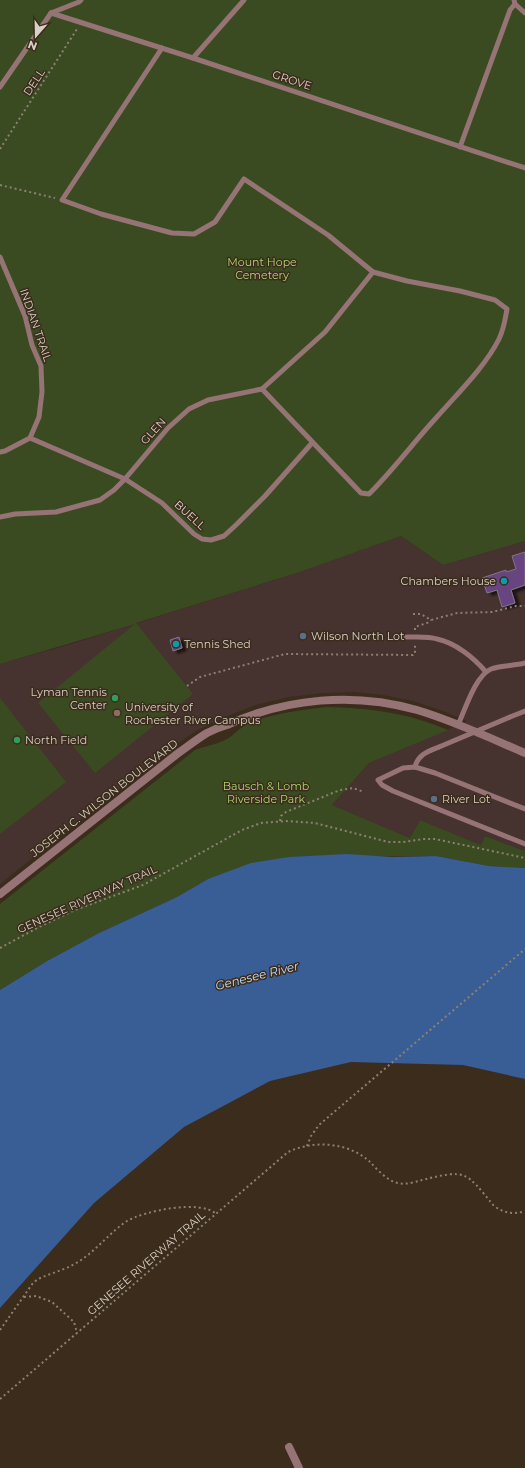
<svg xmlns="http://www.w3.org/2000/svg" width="525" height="1468" font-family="Montserrat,sans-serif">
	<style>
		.education { fill: #46322e }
		.green { fill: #3b4b21 }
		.water { fill: #395d95 }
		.building { fill: #674581; stroke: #7f7489; filter: url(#shadow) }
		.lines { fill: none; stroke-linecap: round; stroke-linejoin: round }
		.path { stroke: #8c8073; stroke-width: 2; stroke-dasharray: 2 3; stroke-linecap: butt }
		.service { stroke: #967375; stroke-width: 5 }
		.minor { stroke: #967375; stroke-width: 8 }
		.tertiary { stroke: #967375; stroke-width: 8 }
		.service-bridge { stroke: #967375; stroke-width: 5 }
		.culture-dot { fill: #0f9aa8; stroke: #3b2c1c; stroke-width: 1.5 }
		.service-dot { fill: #5c6f8a; stroke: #3b2c1c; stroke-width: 1.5 }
		.leisure-dot { fill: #2e9e5b; stroke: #3b2c1c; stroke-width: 1.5 }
		.education-dot { fill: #8d6e63; stroke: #3b2c1c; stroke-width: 1.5 }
		.labels { text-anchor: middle; stroke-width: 3; stroke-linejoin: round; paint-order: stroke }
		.street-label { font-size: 11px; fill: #d9d0c6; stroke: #3b2c1c }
		.park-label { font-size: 11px; fill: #aed474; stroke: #3b2c1c }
		.poi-label { font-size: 11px; fill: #d9d0c6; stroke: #3b2c1c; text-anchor: start }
		.water-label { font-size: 12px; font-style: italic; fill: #c3d9fa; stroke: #3b2c1c }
	</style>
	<defs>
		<filter id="shadow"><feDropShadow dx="4.5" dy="2.5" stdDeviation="1" flood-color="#0009"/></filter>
	</defs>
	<rect width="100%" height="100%" fill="#3b2c1c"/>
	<!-- education -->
	<path class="education" d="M 401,536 L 443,565 L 525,541 L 525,851 L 485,836 L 481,845 L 420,820 L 410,838 L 332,805 L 369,763 L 467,721 L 440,710 L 413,701 L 383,695 L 354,692 L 323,693 L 289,697 L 256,705 L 225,717 L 196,731 L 170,749 L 0,884 L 0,664 L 71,644 L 300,572 Z"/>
	<!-- green -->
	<g class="green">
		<path d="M 0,0 L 525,0 L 525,541 L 443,565 L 401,536 L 300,572 L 136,623 L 193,694 L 95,773 L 38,703 L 135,624 L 0,664 Z"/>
		<path d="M 0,698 L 66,782 L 0,834 Z"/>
		<path d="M 327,707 C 369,708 409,713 448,730 L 369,763 L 332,805 L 410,838 L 420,820 L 481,845 L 485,836 L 525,851 L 525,868 L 489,866 L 436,856 L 289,857 L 208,879 L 177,897 L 99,933 L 47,961 L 0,990 L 0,904 L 195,750 C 206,746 219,744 229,738 C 236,733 242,726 249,723 C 274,713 301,710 327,707 Z"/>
	</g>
	<!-- water -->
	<path class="water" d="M 347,854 L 392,857 L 436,856 L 489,866 L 525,868 L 525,1079 L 463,1065 L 351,1062 L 270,1081 L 184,1127 L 94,1203 L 0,1308 L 0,990 L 47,961 L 99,933 L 177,897 L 208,879 L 251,863 L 289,857 Z"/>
	<!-- building -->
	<g class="building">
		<path d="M 525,552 L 525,585 L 511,590 L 515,603 L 502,607 L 497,590 L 487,593 L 482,578 L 506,570 L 506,572 L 516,569 L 512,556 Z"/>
		<path d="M 179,637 L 182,648 L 173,651 L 170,640 Z"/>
	</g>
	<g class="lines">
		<!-- path -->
		<g class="path">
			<path d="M 0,149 L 77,29"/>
			<path d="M 0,185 L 55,198"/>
			<path d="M 413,614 L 421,614 L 431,620 L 457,613 L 492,612 L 516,606 L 525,606"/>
			<path d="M 415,630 L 415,627 L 427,623 L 431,620"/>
			<path d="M 187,686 L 200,677 L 285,654 L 413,655 L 415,653 L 415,644"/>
			<path d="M 280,821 L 281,816 L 286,812 L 340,790 L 353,788 L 364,792"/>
			<path d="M 0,948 L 41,926 L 75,910 L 143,885 L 242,830 L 261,823 L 286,821 L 315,823 L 388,842 L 403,842 L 423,839 L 435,839 L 525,858"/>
			<path d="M 307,1146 L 311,1136 L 319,1125 L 525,949"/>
			<path d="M 24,1297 L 36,1296 L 52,1302 L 74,1322 L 77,1333"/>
			<path d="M 0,1330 L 33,1283 L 38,1279 C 51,1273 65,1270 78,1262 C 96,1251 109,1233 127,1221 C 144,1211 201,1199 216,1214"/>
			<path d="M 0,1399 L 288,1152 C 314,1140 347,1142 369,1161 C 377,1169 387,1181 398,1183 C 406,1185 415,1182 422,1180 C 467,1169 465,1171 494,1206 C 504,1213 513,1215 525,1211"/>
		</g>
		<!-- service -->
		<g class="service">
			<path d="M 514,0 L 515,4 L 525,13"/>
			<path d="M 51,13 L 193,58 L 525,168"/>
			<path d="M 51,13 L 79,2 L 81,0"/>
			<path d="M 193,58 L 244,0"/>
			<path d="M 0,87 L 51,13"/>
			<path d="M 460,147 L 510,10 L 515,4"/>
			<path d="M 0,257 L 25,316 L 32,345 L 41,366 L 42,392 L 39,417 L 30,438 L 5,451 L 0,452"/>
			<path d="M 262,389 L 325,332 L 373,272"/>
			<path d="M 30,438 L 125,479 L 162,503 L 194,534 L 202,539 L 211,540 L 224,536 L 237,524 L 265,496 L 312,443"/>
			<path d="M 0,517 L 15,514 L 56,512 L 100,500 L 114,490 L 125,479 L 168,428 L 189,409 L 208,400 L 262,389 L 361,493 L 369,494 C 393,470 413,443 436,418 C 457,394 485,367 499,339 C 504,329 505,320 507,309 L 495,300 L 460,291 L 407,281 L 373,272 L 328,235 L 244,179 L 215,222 L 194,234 L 172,233 L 101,214 L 62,200 L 162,48"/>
			<path d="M 406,637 C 417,637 428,636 437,639 C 456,643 474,658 486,672"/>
			<path d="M 510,717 L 525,711"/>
			<path d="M 458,725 C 465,710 475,676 491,669 C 502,665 514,666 525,663"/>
			<path d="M 415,767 C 418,754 429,751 439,747"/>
			<path d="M 525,809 L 435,773 L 415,767 L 403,768 L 378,780 L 382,785 L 393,791 L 525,844"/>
		</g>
		<!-- minor -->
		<path class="minor" d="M 289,1447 L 299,1468"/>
		<!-- tertiary -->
		<path class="tertiary" d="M 0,894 L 177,754 C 187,747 197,739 207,733 C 213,730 220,727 227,725 C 286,698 354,692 417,710 C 454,721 490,738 525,753"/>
		<!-- service-bridge -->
		<path class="service-bridge" d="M 439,747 L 510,717"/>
	</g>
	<!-- markers -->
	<g class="culture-dot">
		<circle cx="504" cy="581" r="4"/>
		<circle cx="176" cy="644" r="4"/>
	</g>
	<g class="service-dot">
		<circle cx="303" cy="636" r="4"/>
		<circle cx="434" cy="799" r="4"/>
	</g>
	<g class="leisure-dot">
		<circle cx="115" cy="698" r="4"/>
		<circle cx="17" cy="740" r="4"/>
	</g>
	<circle class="education-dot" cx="117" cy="713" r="4"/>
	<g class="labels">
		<!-- street labels -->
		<g class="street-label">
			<text transform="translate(292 80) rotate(18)" y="4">GROVE</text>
			<text transform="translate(34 82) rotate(-57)" y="4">DELL</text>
			<text transform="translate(36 325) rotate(71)" y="4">INDIAN TRAIL</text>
			<text transform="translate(153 431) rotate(-48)" y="4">GLEN</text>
			<text transform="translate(190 515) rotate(42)" y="4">BUELL</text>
			<text transform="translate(104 798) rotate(-38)" y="4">JOSEPH C. WILSON BOULEVARD</text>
			<text transform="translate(87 899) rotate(-24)" y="4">GENESEE RIVERWAY TRAIL</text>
			<text transform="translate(146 1263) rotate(-41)" y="4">GENESEE RIVERWAY TRAIL</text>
		</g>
		<!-- park labels -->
		<g class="park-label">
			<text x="262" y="266">Mount Hope<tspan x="262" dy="13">Cemetery</tspan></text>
			<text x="266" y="790">Bausch &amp; Lomb<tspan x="266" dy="13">Riverside Park</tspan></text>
		</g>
		<!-- poi labels -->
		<g class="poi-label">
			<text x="496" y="585" text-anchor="end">Chambers House</text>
			<text x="311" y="640">Wilson North Lot</text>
			<text x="184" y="648">Tennis Shed</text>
			<text x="107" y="696" text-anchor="end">Lyman Tennis<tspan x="107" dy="13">Center</tspan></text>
			<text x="125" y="711">University of<tspan x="125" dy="13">Rochester River Campus</tspan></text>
			<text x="25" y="744">North Field</text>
			<text x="442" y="803">River Lot</text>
		</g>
		<!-- water labels -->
		<g class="water-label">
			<text transform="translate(257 976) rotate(-14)" y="4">Genesee River</text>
		</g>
	</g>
	<!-- north arrow -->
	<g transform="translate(36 36) rotate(200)" stroke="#3b2c1c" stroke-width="3" paint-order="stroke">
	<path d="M0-3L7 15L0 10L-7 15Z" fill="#d9d0c6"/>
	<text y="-6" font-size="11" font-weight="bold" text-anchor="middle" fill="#d9d0c6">N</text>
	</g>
</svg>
